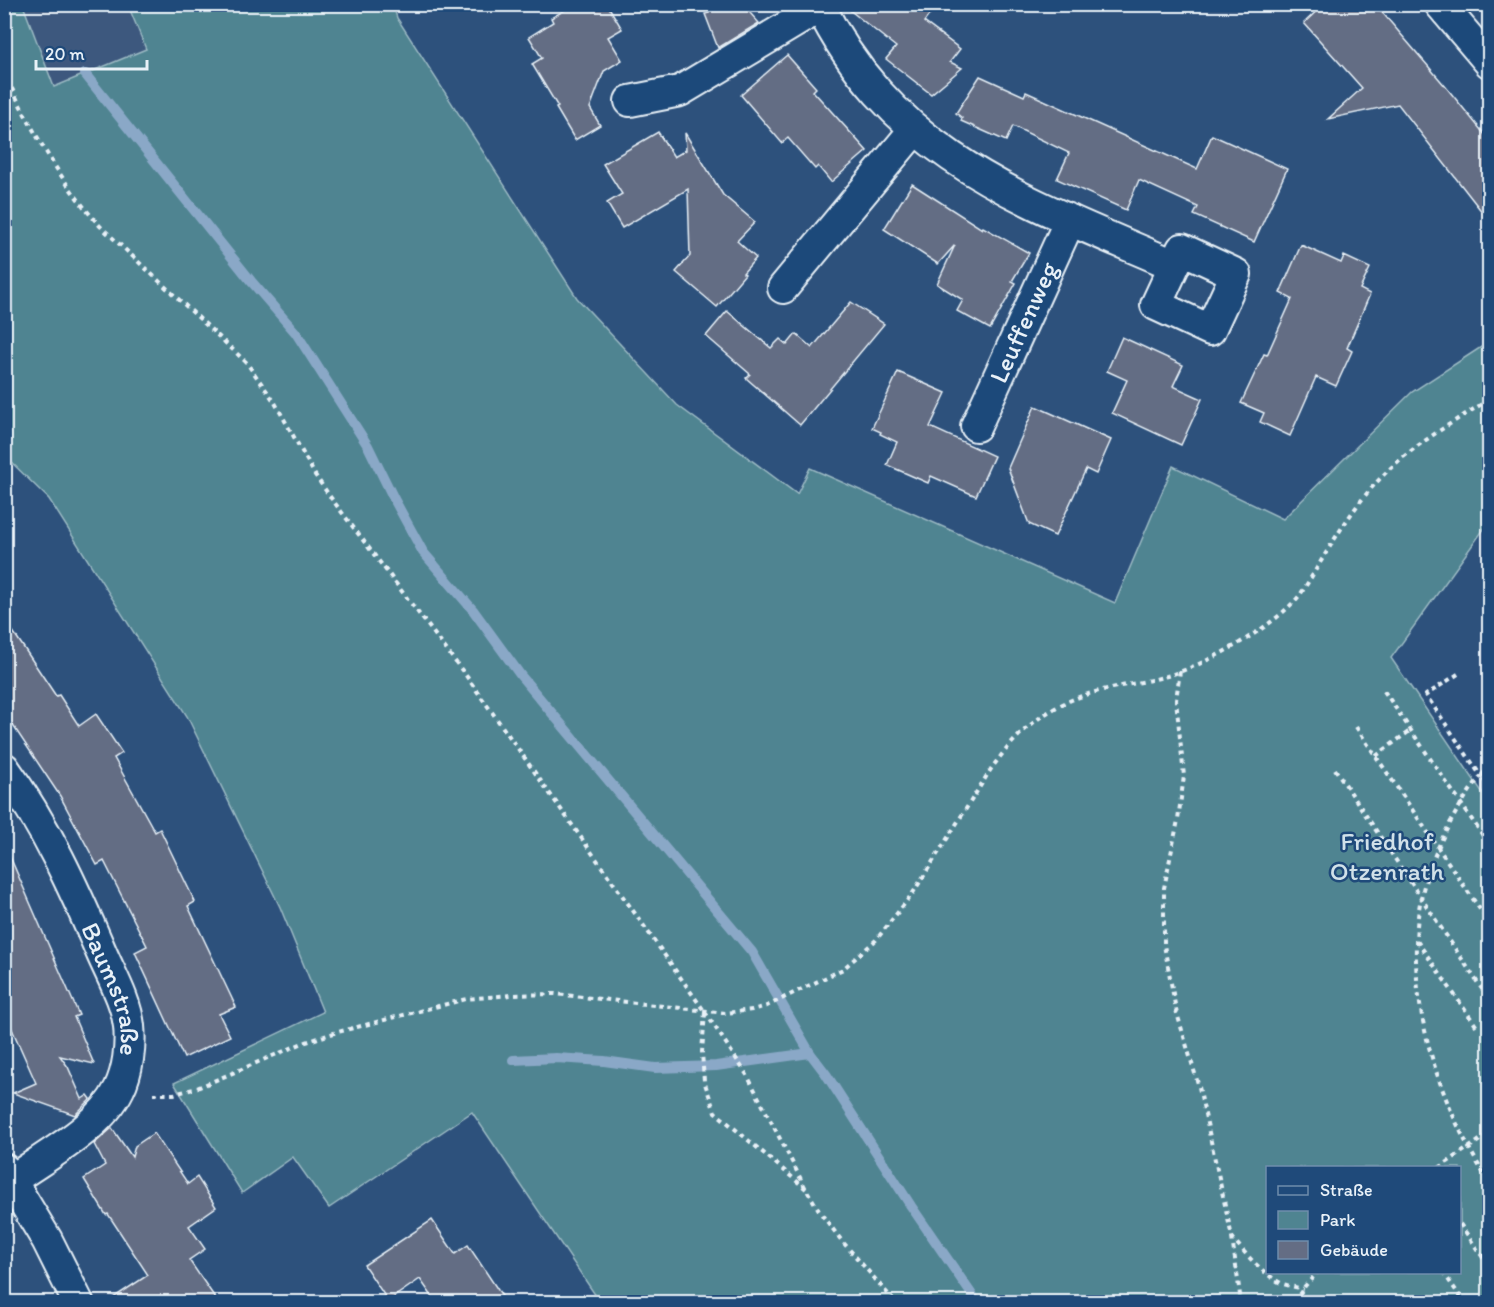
<svg xmlns="http://www.w3.org/2000/svg" width="1494" height="1307" font-family="Itim,sans-serif">
	<style>
		.built { fill: #3e597e }
		.green { fill: #4f8491; stroke: #9cbac4; stroke-width: 1.5; fill-rule: evenodd }
		.lines { fill: none; stroke-linecap: round; stroke-linejoin: round }
		.stream { stroke: #8aa8c7; stroke-width: 10 }
		.building { fill: #646d84; stroke: #e8f1f8; stroke-width: 1.5 }
		.street-casing { stroke: #e8f1f8; stroke-width: 34 }
		.path { stroke: #e8f1f8; stroke-width: 4; stroke-dasharray: 4.5 4.5; stroke-linecap: butt }
		.street { stroke: #1f4a7a; stroke-width: 30 }
		.labels { text-anchor: middle; stroke-width: 5; stroke-linejoin: round; paint-order: stroke }
		.street-label { font-size: 26px; fill: #e8f1f8; stroke: #1f4a7a }
		.park-label { font-size: 26px; fill: #d1e1e9; stroke: #1f4a7a }
	</style>
	<rect width="100%" height="100%" fill="#2d517c"/>
	<filter id="ink" filterUnits="userSpaceOnUse"><feTurbulence type="fractalNoise" baseFrequency=".0167" numOctaves="2"/><feDisplacementMap in="SourceGraphic" scale="12" xChannelSelector="R" yChannelSelector="G"/><feConvolveMatrix kernelMatrix="1 2 1 2 8 2 1 2 1" color-interpolation-filters="sRGB"/></filter>
	<g filter="url(#ink)">
		<!-- built -->
		<path class="built" d="M 23,5 L 128,5 L 146,49 L 54,87 Z"/>
		<!-- green -->
		<path class="green" d="M 4,5 L 23,5 L 54,87 L 146,49 L 128,5 L 393,5 L 397,18 L 577,298 L 677,405 L 797,494 L 810,468 L 1115,603 L 1173,466 L 1283,519 L 1412,392 L 1489,342 L 1489,522 L 1391,658 L 1489,802 L 1489,1302 L 600,1302 L 472,1112 L 329,1208 L 293,1157 L 242,1193 L 174,1083 L 323,1012 L 280,907 L 187,716 L 49,499 L 5,456 ZM 1268,1168 L 1460,1168 L 1460,1272 L 1268,1272 Z"/>
		<g class="lines">
			<!-- stream -->
			<g class="stream">
				<path d="M 85,74 L 251,281 L 296,333 L 368,446 L 394,499 L 423,552 L 473,610 L 521,676 L 752,952 L 810,1053 L 826,1074 L 911,1206 L 977,1302"/>
				<path d="M 513,1060 L 556,1058 L 604,1061 L 655,1068 L 716,1066 L 810,1053"/>
			</g>
		</g>
		<!-- building -->
		<g class="building">
			<path d="M 575,4 L 607,4 L 622,29 L 608,37 L 622,60 L 604,71 L 590,108 L 600,125 L 575,140 L 556,108 L 558,107 L 532,64 L 542,58 L 529,37 L 553,22 L 551,18 Z"/>
			<path d="M 705,4 L 742,4 L 759,23 L 718,48 L 705,14 L 709,13 Z"/>
			<path d="M 842,4 L 937,4 L 924,22 L 960,49 L 950,62 L 962,68 L 931,94 L 886,59 L 896,47 Z"/>
			<path d="M 1324,4 L 1375,4 L 1446,87 L 1490,141 L 1490,222 L 1398,104 L 1328,119 L 1362,88 L 1304,23 Z"/>
			<path d="M 787,55 L 816,88 L 813,91 L 867,151 L 831,182 L 818,166 L 815,169 L 788,138 L 782,143 L 741,95 Z"/>
			<path d="M 980,76 L 1024,96 L 1026,92 L 1197,169 L 1212,135 L 1287,169 L 1254,242 L 1194,215 L 1198,207 L 1139,180 L 1126,210 L 1057,179 L 1069,153 L 1013,126 L 1006,141 L 961,121 L 962,118 L 956,113 Z"/>
			<path d="M 658,132 L 674,157 L 686,150 L 685,133 L 723,195 L 755,222 L 737,241 L 756,258 L 743,273 L 745,274 L 717,307 L 676,272 L 690,256 L 688,189 L 622,228 L 607,203 L 622,194 L 603,164 Z"/>
			<path d="M 912,184 L 982,229 L 983,227 L 1029,253 L 1012,281 L 1016,283 L 990,329 L 957,311 L 963,300 L 937,284 L 955,245 L 938,264 L 884,229 Z"/>
			<path d="M 1301,245 L 1341,263 L 1344,256 L 1370,268 L 1360,289 L 1370,294 L 1347,348 L 1352,351 L 1336,386 L 1316,377 L 1290,436 L 1260,422 L 1264,413 L 1241,403 L 1264,354 L 1267,355 L 1292,299 L 1280,293 Z"/>
			<path d="M 851,302 L 884,324 L 800,425 L 746,378 L 750,374 L 706,336 L 727,311 L 771,348 L 780,339 L 787,345 L 796,334 L 812,348 Z"/>
			<path d="M 1122,337 L 1183,365 L 1173,386 L 1202,399 L 1181,445 L 1112,413 L 1127,380 L 1107,371 Z"/>
			<path d="M 898,372 L 946,393 L 930,427 L 994,456 L 976,496 L 931,476 L 928,483 L 887,465 L 897,442 L 880,434 L 881,432 L 872,428 Z"/>
			<path d="M 1035,406 L 1111,440 L 1096,474 L 1086,469 L 1055,536 L 1029,524 L 1008,468 Z"/>
			<path d="M 4,618 L 56,696 L 59,695 L 79,726 L 96,714 L 122,753 L 114,758 L 155,832 L 160,829 L 195,902 L 188,906 L 236,1007 L 219,1014 L 230,1036 L 184,1058 L 135,952 L 147,946 L 104,861 L 97,865 L 60,796 L 4,712 Z"/>
			<path d="M 4,843 L 79,1015 L 74,1017 L 94,1064 L 60,1056 L 68,1067 L 82,1099 L 88,1095 L 91,1099 L 75,1115 L 13,1093 L 36,1083 L 4,1011 Z"/>
			<path d="M 112,1128 L 132,1157 L 135,1146 L 154,1133 L 188,1184 L 197,1177 L 216,1207 L 189,1226 L 205,1249 L 189,1260 L 218,1302 L 107,1302 L 148,1275 L 108,1214 L 106,1215 L 84,1179 L 105,1165 L 94,1144 Z"/>
			<path d="M 432,1220 L 455,1254 L 468,1245 L 506,1302 L 436,1302 L 420,1279 L 388,1301 L 364,1265 Z"/>
		</g>
		<g class="lines">
			<defs>
				<g id="street">
					<path d="M 819,4 C 895,159 1027,201 1174,265"/>
					<path d="M 1440,4 L 1490,63"/>
					<path d="M 630,101 L 680,91 L 820,7"/>
					<path d="M 1182,249 L 1236,274 L 1210,330 L 1156,305 Z"/>
					<path d="M 783,288 L 915,129"/>
					<path id="s1" d="M 976,426 L 1070,220"/>
					<path id="s2" d="M 4,768 C 46,826 74,888 102,954 C 112,977 126,1001 129,1026 C 131,1046 128,1071 119,1089 C 100,1128 47,1155 12,1180"/>
					<path d="M 4,1169 L 47,1240 L 78,1302"/>
				</g>
			</defs>
			<!-- street casing -->
			<use href="#street" class="street-casing"/>
			<!-- path -->
			<g class="path">
				<path d="M 4,72 C 30,127 59,180 100,226 L 246,362 L 274,401 L 315,475 L 331,498 L 467,677 L 705,1012 L 702,1052 L 704,1081 L 715,1112 L 806,1189"/>
				<path d="M 1180,671 L 1176,700 L 1184,776 L 1178,820 L 1164,888 L 1164,945 L 1176,1010 L 1199,1087 L 1232,1237 C 1245,1254 1264,1275 1283,1284 C 1289,1286 1296,1287 1303,1289"/>
				<path d="M 1458,674 L 1426,695 L 1481,776 C 1455,808 1430,857 1421,898 C 1402,992 1438,1105 1490,1183"/>
				<path d="M 1384,691 L 1490,846"/>
				<path d="M 1356,727 L 1490,924"/>
				<path d="M 1376,756 L 1411,730"/>
				<path d="M 1490,765 L 1481,776 L 1490,789"/>
				<path d="M 1335,769 L 1490,1001"/>
				<path d="M 1417,941 L 1477,1027"/>
				<path d="M 705,1012 L 747,1075 L 806,1189 L 822,1215 L 842,1241 L 895,1302"/>
				<path d="M 153,1094 L 174,1094 L 197,1088 L 303,1043 L 334,1033 L 466,999 L 511,995 L 555,994 L 725,1013 L 752,1010 L 767,1006 L 843,969 L 876,940 L 913,893 L 991,769 C 1009,744 1029,722 1057,707 C 1091,688 1131,686 1167,676 C 1208,664 1273,628 1300,595 C 1324,558 1345,517 1375,484 C 1406,449 1450,424 1490,399"/>
				<path d="M 1439,1168 L 1490,1133"/>
				<path d="M 1460,1224 L 1490,1268"/>
				<path d="M 1232,1238 L 1241,1302"/>
				<path d="M 1443,1272 L 1464,1302"/>
				<path d="M 1294,1302 L 1305,1286 L 1318,1272"/>
				<path d="M 1486,1302 L 1490,1300"/>
			</g>
			<!-- street -->
			<use href="#street" class="street"/>
		</g>
	</g>
	<g class="labels">
		<!-- street labels -->
		<g class="street-label">
			<text dy="9" stroke="none"><textPath href="#s1" startOffset="114">Leuffenweg</textPath></text>
			<text dy="9" stroke="none"><textPath href="#s2" startOffset="248">Baumstraße</textPath></text>
		</g>
		<!-- park labels -->
		<g class="park-label">
			<text x="1387" y="850">Friedhof<tspan x="1387" dy="30">Otzenrath</tspan></text>
		</g>
	</g>
	<!-- margin -->
	<rect width="1494" height="1307" fill="none" stroke="#1f4a7a" stroke-width="24"/>
	<rect x="12" y="12" width="1470" height="1283" fill="none" stroke="#e8f1f8" stroke-width="2" filter="url(#ink)"/>
	<!-- legend -->
	<rect x="1266" y="1166" width="195" height="108" fill="#1f4a7a" stroke="#6f8dac" stroke-width="1.5"/>
	<rect x="1278" y="1186" width="30" height="9" fill="#1f4a7a" stroke="#6f8dac" stroke-width="1.5"/>
	<text x="1320" y="1196" font-size="18" fill="#e8f1f8">Straße</text>
	<rect x="1278" y="1211" width="30" height="18" fill="#4f8491" stroke="#6f8dac" stroke-width="1.5"/>
	<text x="1320" y="1226" font-size="18" fill="#e8f1f8">Park</text>
	<rect x="1278" y="1241" width="30" height="18" fill="#646d84" stroke="#6f8dac" stroke-width="1.5"/>
	<text x="1320" y="1256" font-size="18" fill="#e8f1f8">Gebäude</text>
	<!-- scale -->
	<path d="M36 60v9h111v-9" fill="none" stroke="#e8f1f8" stroke-width="3"/>
	<text x="45" y="60" font-size="18" fill="#e8f1f8" stroke="#1f4a7a" stroke-width="4.5" paint-order="stroke">20 m</text>
</svg>
